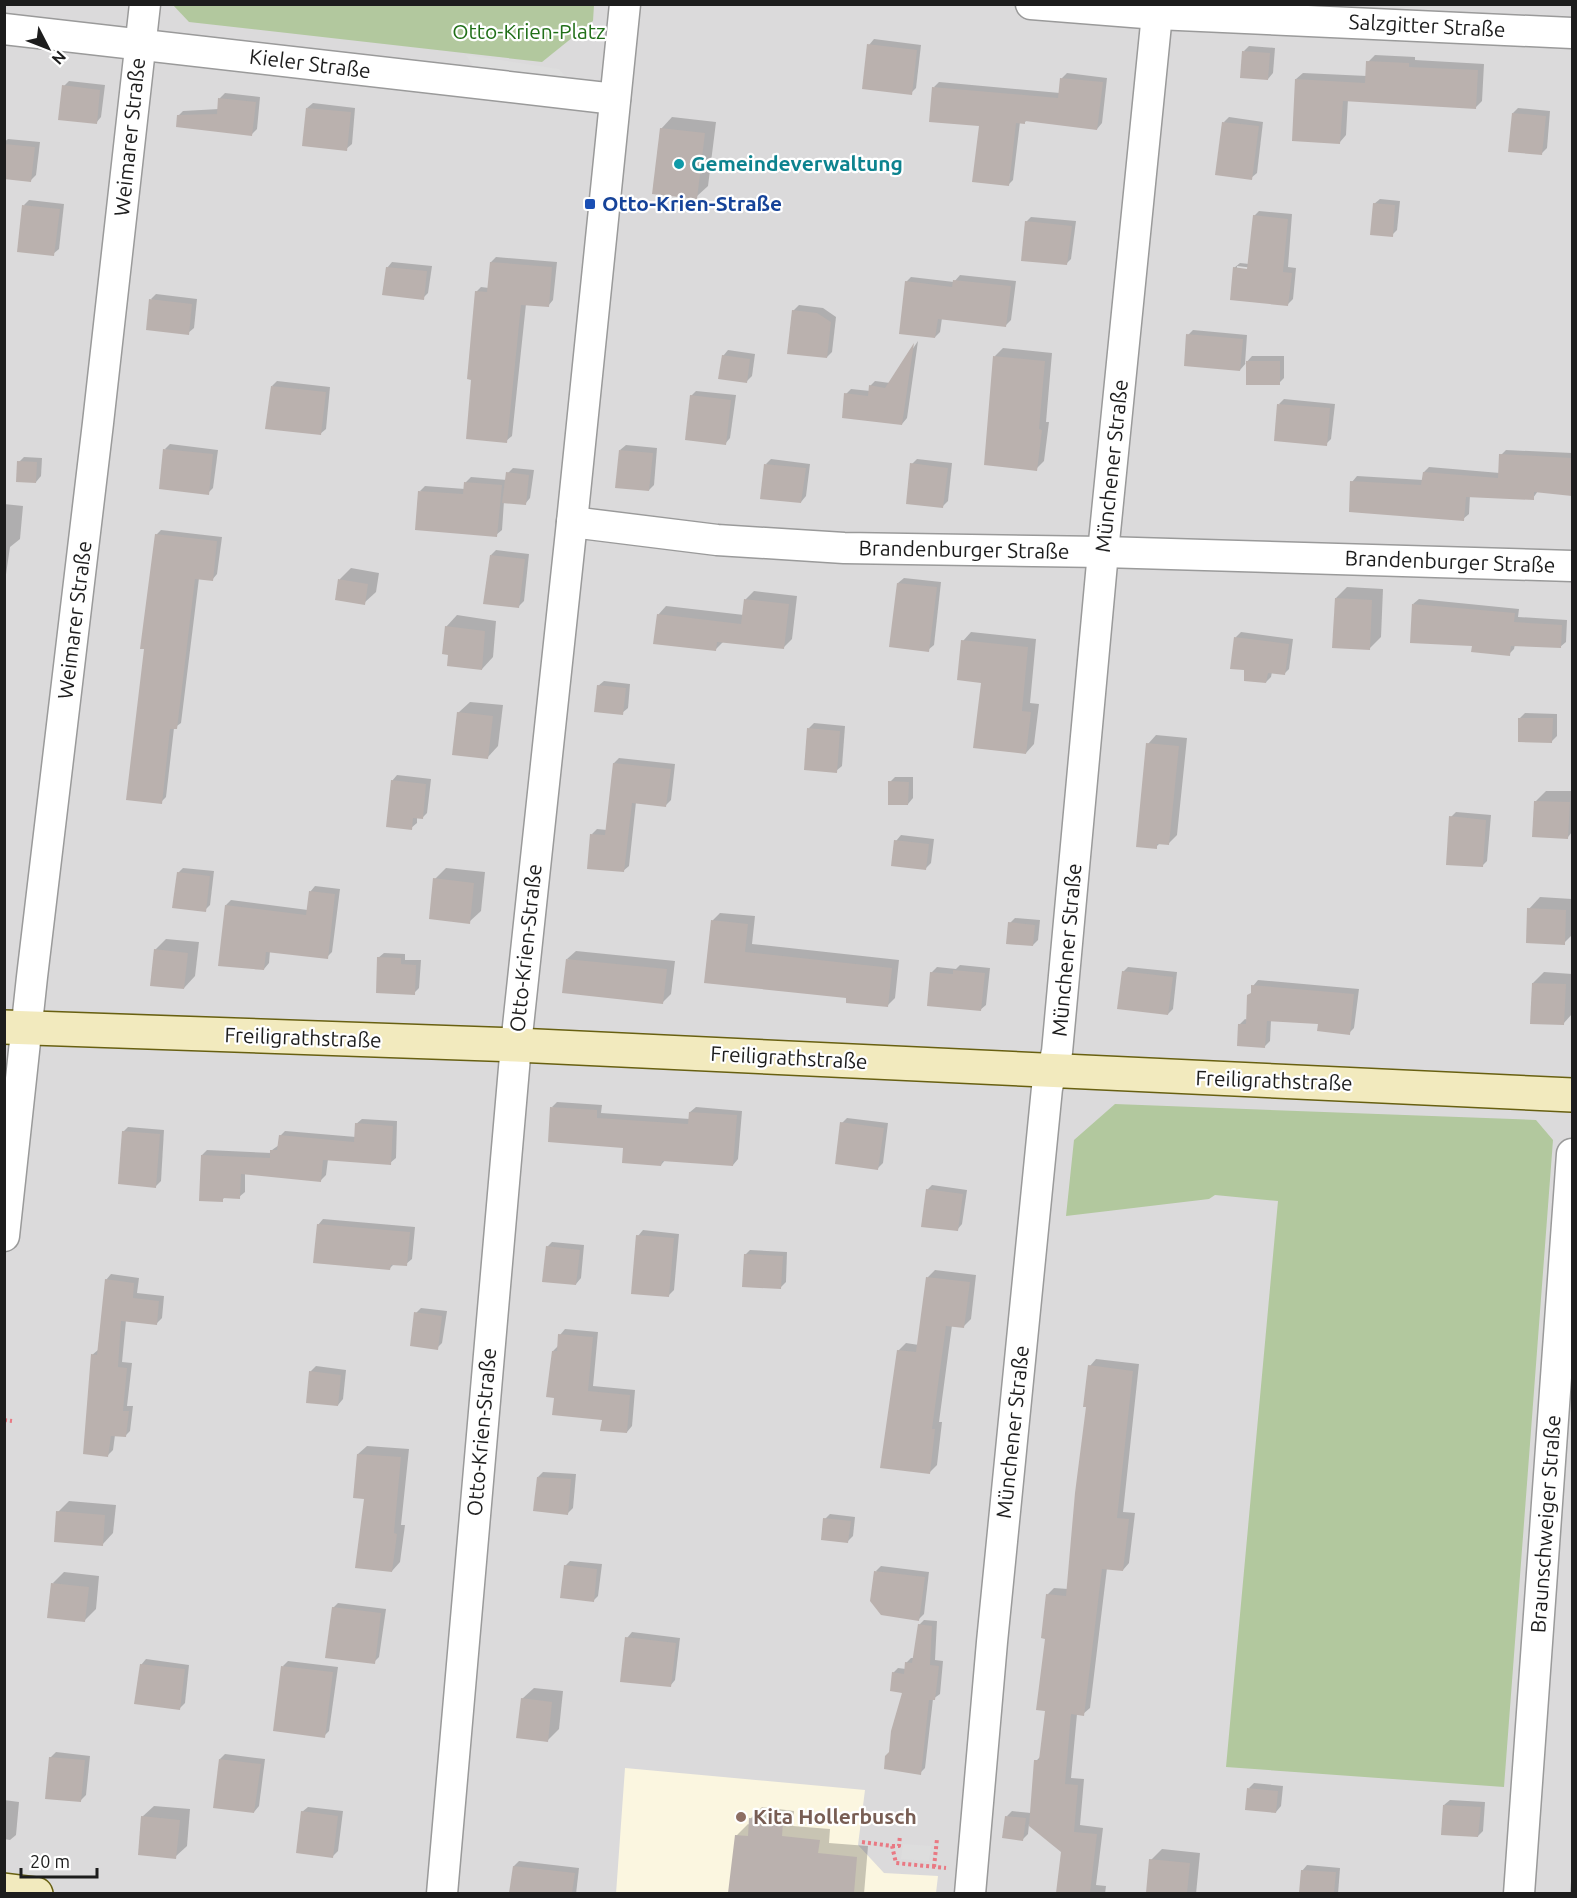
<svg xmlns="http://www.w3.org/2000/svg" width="1577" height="1898" font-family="Ubuntu,sans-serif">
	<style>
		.residential { fill: #dbdadb }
		.education { fill: #fbf6e0 }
		.forest { fill: #b2c89e }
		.parking { fill: #ddd }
		.shadow { fill: #0003; fill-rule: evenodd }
		.building { fill: #bab1ae }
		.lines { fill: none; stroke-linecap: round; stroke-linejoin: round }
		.street-casing { stroke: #9a9a9a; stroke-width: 33 }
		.secondary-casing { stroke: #686011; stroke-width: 36 }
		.path { stroke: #e97983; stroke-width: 4; stroke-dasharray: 3 3; stroke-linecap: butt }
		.street { stroke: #fff; stroke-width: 30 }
		.secondary { stroke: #f2eabe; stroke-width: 33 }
		.culture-dot { fill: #0f9aa8; stroke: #fff; stroke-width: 2 }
		.transit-dot { fill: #1a4fb4; stroke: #fff; stroke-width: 2 }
		.education-dot { fill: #8d6e63; stroke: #fff; stroke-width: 2 }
		.labels { text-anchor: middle; stroke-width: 4.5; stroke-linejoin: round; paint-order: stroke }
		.street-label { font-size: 21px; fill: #1d1d1d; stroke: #fff }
		.park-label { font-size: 21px; fill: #216f18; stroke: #fff }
		.culture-label { font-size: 21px; font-weight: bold; fill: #0d838f; stroke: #fff; text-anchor: start }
		.transit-label { font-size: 21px; font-weight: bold; fill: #164399; stroke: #fff; text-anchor: start }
		.education-label { font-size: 21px; font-weight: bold; fill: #785e54; stroke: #fff; text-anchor: start }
	</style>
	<rect width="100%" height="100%" fill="#ede9e5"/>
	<!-- residential -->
	<rect class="residential" x="5" y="5" width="1567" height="1888"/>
	<!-- education -->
	<path class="education" d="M 625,1768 L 865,1790 L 858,1845 L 884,1873 L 938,1876 L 936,1893 L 616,1894 Z"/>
	<!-- forest -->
	<g class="forest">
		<path d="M 173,5 L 594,5 L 593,21 L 542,62 L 189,22 Z"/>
		<path d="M 1115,1104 L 1536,1120 L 1553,1140 L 1504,1787 L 1226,1767 L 1278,1201 L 1215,1195 L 1209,1199 L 1066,1216 L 1074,1140 Z"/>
	</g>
	<!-- parking -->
	<g class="parking">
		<path d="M 466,55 L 559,69 L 573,86 L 477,72 Z"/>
		<path d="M 903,1844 L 931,1846 L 929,1861 L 901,1859 Z"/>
	</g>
	<!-- shadow -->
	<g class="shadow">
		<path d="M 874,39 L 921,45 L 916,88 L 911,93 L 869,45 Z"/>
		<path d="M 1249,46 L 1275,48 L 1273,73 L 1268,79 L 1244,51 Z"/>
		<path d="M 1375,55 L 1415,57 L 1415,60 L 1484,64 L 1482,101 L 1475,108 L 1348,99 L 1346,135 L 1340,142 L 1296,79 L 1303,73 L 1367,76 L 1368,62 Z"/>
		<path d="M 1067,73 L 1107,78 L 1102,123 L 1097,129 L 1027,120 L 1024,123 L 1020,122 L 1013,180 L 1008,185 L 980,125 L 934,87 L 939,82 L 1060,93 L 1062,78 Z"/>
		<path d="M 69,81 L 105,85 L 101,117 L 96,123 L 64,86 Z"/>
		<path d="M 225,93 L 260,97 L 257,129 L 252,134 L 178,116 L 183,111 L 219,109 L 220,98 Z"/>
		<path d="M 313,103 L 355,108 L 352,144 L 346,149 L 307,108 Z"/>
		<path d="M 1518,108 L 1550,111 L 1547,148 L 1542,153 L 1513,113 Z"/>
		<path d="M 672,117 L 716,122 L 708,186 L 696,197 L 661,129 Z"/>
		<path d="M 1229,117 L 1263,122 L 1257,173 L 1251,178 L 1224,122 Z"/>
		<path d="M 8,139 L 40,142 L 36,175 L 31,180 L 4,177 L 4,142 Z"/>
		<path d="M 1380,199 L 1400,201 L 1397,230 L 1392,235 L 1374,204 Z"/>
		<path d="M 29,200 L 64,204 L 59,249 L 53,254 L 24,205 Z"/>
		<path d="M 1259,211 L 1292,214 L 1288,267 L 1296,268 L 1293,299 L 1288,304 L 1234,268 L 1240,263 L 1249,264 L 1254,216 ZM 1237,266 L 1254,268 L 1254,271 L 1237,269 Z"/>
		<path d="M 1031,217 L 1076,221 L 1071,259 L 1066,264 L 1026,222 Z"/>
		<path d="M 496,257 L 557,262 L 553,300 L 548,306 L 526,304 L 512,436 L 506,441 L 476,292 L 481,287 L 489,288 L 491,262 Z"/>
		<path d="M 392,262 L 432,266 L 428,293 L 423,298 L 387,268 Z"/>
		<path d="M 960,275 L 1016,281 L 1011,320 L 1006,325 L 942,318 L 940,332 L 935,337 L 906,282 L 911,277 L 954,282 Z"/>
		<path d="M 156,294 L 197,299 L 194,328 L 188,333 L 151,299 Z"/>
		<path d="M 799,305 L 823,308 L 836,317 L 832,352 L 827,357 L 793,311 Z"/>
		<path d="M 1193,330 L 1247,335 L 1245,364 L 1252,356 L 1284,356 L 1284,378 L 1279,383 L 1247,362 L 1240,370 L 1188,335 Z"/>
		<path d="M 918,341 L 907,418 L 902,424 L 846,394 L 851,389 L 870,391 L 870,386 L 875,381 L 890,383 Z"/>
		<path d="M 1003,348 L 1052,353 L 1046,422 L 1049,422 L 1044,461 L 1036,469 L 995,356 Z"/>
		<path d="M 728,350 L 755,354 L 752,376 L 747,381 L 723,356 Z"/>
		<path d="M 277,381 L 330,387 L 326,429 L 320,434 L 272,386 Z"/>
		<path d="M 696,391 L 736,395 L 730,438 L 725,444 L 691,396 Z"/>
		<path d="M 1284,399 L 1335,404 L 1331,439 L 1326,444 L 1279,404 Z"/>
		<path d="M 170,444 L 218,450 L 213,488 L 208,493 L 165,449 Z"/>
		<path d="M 626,445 L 657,448 L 654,485 L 649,490 L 620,450 Z"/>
		<path d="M 1506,450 L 1572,453 L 1572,494 L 1538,491 L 1533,498 L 1470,495 L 1469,514 L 1463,519 L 1352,482 L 1357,476 L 1423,480 L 1424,472 L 1429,467 L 1500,473 L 1501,455 Z"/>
		<path d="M 24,457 L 42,458 L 41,476 L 36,482 L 19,462 Z"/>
		<path d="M 771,459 L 810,464 L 806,496 L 801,502 L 766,464 Z"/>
		<path d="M 917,459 L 952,463 L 948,501 L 943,506 L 912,464 Z"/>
		<path d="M 513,468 L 534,470 L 530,498 L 525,504 L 504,501 L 502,530 L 496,535 L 420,491 L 425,486 L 465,489 L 466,482 L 471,477 L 507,480 L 508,473 Z"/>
		<path d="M 4,504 L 23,506 L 20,539 L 10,547 L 4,588 Z"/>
		<path d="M 161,530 L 222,537 L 217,574 L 212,580 L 199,578 L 181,723 L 174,728 L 166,797 L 161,802 L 146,648 L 156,535 Z"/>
		<path d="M 496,550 L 529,554 L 524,601 L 519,606 L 491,555 Z"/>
		<path d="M 351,568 L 379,573 L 376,592 L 364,603 L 337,599 L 340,579 Z"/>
		<path d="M 904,578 L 941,582 L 934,645 L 928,650 L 898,583 Z"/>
		<path d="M 1347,587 L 1383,589 L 1381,637 L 1370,648 L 1336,598 Z"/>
		<path d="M 754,591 L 797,596 L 792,639 L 783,648 L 724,641 L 716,649 L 658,615 L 666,606 L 744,615 L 746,599 Z"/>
		<path d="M 1419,599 L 1519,609 L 1518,617 L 1567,620 L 1566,642 L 1560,647 L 1515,644 L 1514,649 L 1509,654 L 1473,645 L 1413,604 Z"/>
		<path d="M 457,615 L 496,621 L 493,657 L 482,669 L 450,654 L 446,627 Z"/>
		<path d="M 971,632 L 1036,639 L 1030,703 L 1039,704 L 1034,744 L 1026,753 L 983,682 L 963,641 Z"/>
		<path d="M 1241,632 L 1293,639 L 1289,669 L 1284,674 L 1272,672 L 1271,677 L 1266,682 L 1246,669 L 1236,637 Z"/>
		<path d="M 604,681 L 630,684 L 628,708 L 622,713 L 598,686 Z"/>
		<path d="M 470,702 L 503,705 L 498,746 L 487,758 L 458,713 Z"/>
		<path d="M 1525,713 L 1557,714 L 1557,736 L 1552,741 L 1520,718 Z"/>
		<path d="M 814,723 L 845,726 L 842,766 L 836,771 L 809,728 Z"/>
		<path d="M 1156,735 L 1187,738 L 1177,835 L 1168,844 L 1160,843 L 1156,847 L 1148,744 Z"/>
		<path d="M 619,758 L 675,764 L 671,800 L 666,805 L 636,802 L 629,866 L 623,871 L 592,834 L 597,829 L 607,830 L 614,763 Z"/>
		<path d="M 397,775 L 431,779 L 427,813 L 422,818 L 417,817 L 417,823 L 411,828 L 392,781 Z"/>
		<path d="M 895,777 L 913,777 L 913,798 L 908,804 L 890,782 Z"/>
		<path d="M 1546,791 L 1572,791 L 1572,832 L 1568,837 L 1535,802 Z"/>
		<path d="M 1456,812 L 1491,815 L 1487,861 L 1482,866 L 1451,817 Z"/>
		<path d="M 901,835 L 934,839 L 931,863 L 926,868 L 896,841 Z"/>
		<path d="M 183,868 L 214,871 L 210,905 L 205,910 L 178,873 Z"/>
		<path d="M 446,868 L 485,872 L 481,911 L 469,922 L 435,879 Z"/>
		<path d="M 315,886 L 340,889 L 332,952 L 327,957 L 270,951 L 269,963 L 264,969 L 226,905 L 231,900 L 308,910 L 310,892 Z"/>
		<path d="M 1540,897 L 1572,899 L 1572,935 L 1564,943 L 1529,909 Z"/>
		<path d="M 720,913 L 755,916 L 752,944 L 899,960 L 895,998 L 887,1006 L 848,996 L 706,982 L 713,920 Z"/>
		<path d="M 1015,918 L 1040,920 L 1038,940 L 1033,945 L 1010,923 Z"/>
		<path d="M 166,939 L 199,942 L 195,976 L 184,988 L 155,950 Z"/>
		<path d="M 576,951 L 675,961 L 671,994 L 663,1002 L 567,959 Z"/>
		<path d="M 384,953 L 405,954 L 405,960 L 421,960 L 419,988 L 414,993 L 378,958 Z"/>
		<path d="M 960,965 L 990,968 L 986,1005 L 980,1010 L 931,973 L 937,967 L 956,969 Z"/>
		<path d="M 1128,967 L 1177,972 L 1173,1009 L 1168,1014 L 1123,972 Z"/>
		<path d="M 1544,972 L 1572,974 L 1572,1014 L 1563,1024 L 1533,983 Z"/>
		<path d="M 1258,980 L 1359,989 L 1354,1028 L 1349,1033 L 1320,1022 L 1271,1020 L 1270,1041 L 1265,1046 L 1239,1025 L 1245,1019 L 1248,1020 L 1253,986 Z"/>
		<path d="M 557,1102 L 602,1105 L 601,1113 L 690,1119 L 690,1112 L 696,1107 L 742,1111 L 738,1159 L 733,1165 L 666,1159 L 661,1165 L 552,1107 Z"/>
		<path d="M 847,1118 L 888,1123 L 883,1163 L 878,1168 L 842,1123 Z"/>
		<path d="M 362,1119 L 397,1121 L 396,1158 L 390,1163 L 328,1159 L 326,1175 L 321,1180 L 245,1173 L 245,1192 L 239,1197 L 225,1197 L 222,1200 L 202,1155 L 207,1150 L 272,1153 L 272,1150 L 279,1145 L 280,1136 L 285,1131 L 356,1137 L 356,1124 Z"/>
		<path d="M 128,1127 L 164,1130 L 161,1181 L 156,1186 L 123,1132 Z"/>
		<path d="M 932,1185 L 967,1190 L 962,1224 L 957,1230 L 927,1190 Z"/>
		<path d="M 323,1219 L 415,1227 L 412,1259 L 406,1264 L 394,1264 L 390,1268 L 318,1225 Z"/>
		<path d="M 643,1230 L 679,1234 L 674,1290 L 669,1295 L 638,1236 Z"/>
		<path d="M 552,1242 L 584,1245 L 581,1278 L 576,1284 L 547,1247 Z"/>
		<path d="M 750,1250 L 787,1252 L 786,1282 L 781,1287 L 745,1255 Z"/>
		<path d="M 935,1270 L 976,1275 L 971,1319 L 963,1327 L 952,1325 L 939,1422 L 942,1422 L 937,1465 L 929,1473 L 898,1351 L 906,1343 L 919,1345 L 928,1277 Z"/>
		<path d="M 111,1274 L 139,1278 L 137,1293 L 164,1296 L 162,1318 L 157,1323 L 126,1320 L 122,1362 L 132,1363 L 127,1406 L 133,1406 L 130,1431 L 125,1436 L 115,1435 L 113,1450 L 108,1455 L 92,1355 L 98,1350 L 106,1280 Z"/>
		<path d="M 421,1308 L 447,1311 L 442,1343 L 437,1348 L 416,1313 Z"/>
		<path d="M 565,1329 L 598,1332 L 593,1386 L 635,1390 L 632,1426 L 627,1432 L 604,1418 L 556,1396 L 553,1351 L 559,1345 L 560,1335 Z"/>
		<path d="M 1096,1359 L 1139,1364 L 1123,1512 L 1135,1513 L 1129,1563 L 1123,1570 L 1107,1568 L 1090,1708 L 1083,1714 L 1077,1714 L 1071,1778 L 1084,1779 L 1080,1825 L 1103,1828 L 1096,1885 L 1106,1886 L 1105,1894 L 1057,1894 L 1062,1851 L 1029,1824 L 1028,1834 L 1023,1839 L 1007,1816 L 1012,1811 L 1031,1813 L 1036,1761 L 1041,1756 L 1047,1710 L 1047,1595 L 1054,1588 L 1068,1589 L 1088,1406 L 1090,1366 Z"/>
		<path d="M 316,1366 L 346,1370 L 343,1399 L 338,1405 L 310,1372 Z"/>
		<path d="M 367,1446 L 409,1449 L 401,1525 L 405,1525 L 400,1562 L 392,1571 L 365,1497 L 358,1454 Z"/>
		<path d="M 543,1472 L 576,1474 L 573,1508 L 568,1513 L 538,1477 Z"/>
		<path d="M 69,1501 L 116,1505 L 113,1533 L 102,1545 L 58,1512 Z"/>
		<path d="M 830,1514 L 855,1517 L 853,1536 L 848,1541 L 825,1519 Z"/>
		<path d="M 570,1561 L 602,1564 L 598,1596 L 593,1601 L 565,1566 Z"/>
		<path d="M 881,1566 L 929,1572 L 924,1614 L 919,1619 L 876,1571 Z"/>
		<path d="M 64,1572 L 99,1576 L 96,1609 L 84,1621 L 53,1583 Z"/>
		<path d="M 338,1603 L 386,1609 L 379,1657 L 374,1662 L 333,1608 Z"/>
		<path d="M 924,1620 L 937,1621 L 935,1660 L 943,1661 L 940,1694 L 933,1699 L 925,1768 L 920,1773 L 890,1752 L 904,1692 L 893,1673 L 898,1668 L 906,1669 L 906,1663 L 911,1658 L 914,1658 L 919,1625 Z"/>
		<path d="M 632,1632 L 680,1638 L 675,1680 L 670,1686 L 627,1638 Z"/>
		<path d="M 146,1659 L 189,1665 L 185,1703 L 179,1709 L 141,1665 Z"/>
		<path d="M 288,1661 L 338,1667 L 329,1731 L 324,1736 L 283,1666 Z"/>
		<path d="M 534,1688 L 563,1691 L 559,1729 L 548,1740 L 522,1699 Z"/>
		<path d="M 56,1752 L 90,1756 L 86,1795 L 80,1801 L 50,1758 Z"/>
		<path d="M 225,1754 L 265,1759 L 259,1806 L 254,1812 L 220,1759 Z"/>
		<path d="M 1254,1783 L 1283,1786 L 1281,1806 L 1276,1812 L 1249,1788 Z"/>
		<path d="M 4,1800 L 19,1802 L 16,1835 L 10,1840 L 4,1839 Z"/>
		<path d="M 1450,1800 L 1485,1802 L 1483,1831 L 1478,1836 L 1444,1805 Z"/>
		<path d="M 154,1806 L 190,1809 L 187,1846 L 175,1857 L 142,1817 Z"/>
		<path d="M 308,1807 L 343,1811 L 338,1851 L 333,1856 L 302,1812 Z"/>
		<path d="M 762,1807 L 794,1811 L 793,1826 L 830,1829 L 829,1843 L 868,1846 L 864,1894 L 730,1893 L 736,1836 L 748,1824 L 750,1825 L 751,1818 Z"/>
		<path d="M 1162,1849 L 1200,1853 L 1196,1894 L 1148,1894 L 1151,1860 Z"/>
		<path d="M 519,1861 L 579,1868 L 576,1894 L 511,1894 L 514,1866 Z"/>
		<path d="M 1307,1865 L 1340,1868 L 1338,1894 L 1300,1894 L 1302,1871 Z"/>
		<path d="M 1572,1880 L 1572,1894 L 1570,1894 L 1571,1881 Z"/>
	</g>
	<!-- building -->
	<g class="building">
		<path d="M 867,44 L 917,50 L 912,95 L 862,89 Z"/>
		<path d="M 1242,51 L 1270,53 L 1268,80 L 1240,78 Z"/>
		<path d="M 1366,61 L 1409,63 L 1409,67 L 1478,70 L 1476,109 L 1343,101 L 1340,144 L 1292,141 L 1295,79 L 1365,83 Z"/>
		<path d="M 1060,78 L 1103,82 L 1097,130 L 1025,121 L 1025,124 L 1016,123 L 1009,186 L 972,182 L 979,126 L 929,122 L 932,87 L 1058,98 Z"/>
		<path d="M 62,85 L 100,90 L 97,124 L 58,120 Z"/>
		<path d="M 218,98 L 256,102 L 252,136 L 176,127 L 177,115 L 217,114 Z"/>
		<path d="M 306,108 L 351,112 L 347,151 L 302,146 Z"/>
		<path d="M 1512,113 L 1546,116 L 1542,155 L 1508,152 Z"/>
		<path d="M 1222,122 L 1259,126 L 1252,180 L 1215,175 Z"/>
		<path d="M 660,128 L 705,133 L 697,199 L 652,194 Z"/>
		<path d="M 4,144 L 35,147 L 31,182 L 4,179 Z"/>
		<path d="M 1373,203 L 1395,205 L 1393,237 L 1370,235 Z"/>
		<path d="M 22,205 L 60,209 L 54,256 L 17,252 Z"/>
		<path d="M 1253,215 L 1288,219 L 1283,272 L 1292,273 L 1288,306 L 1230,300 L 1233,267 L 1247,269 Z"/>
		<path d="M 1025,221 L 1072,226 L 1067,265 L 1021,261 Z"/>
		<path d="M 490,262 L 552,267 L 549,307 L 521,305 L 507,443 L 466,439 L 471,380 L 467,379 L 475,291 L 487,292 Z"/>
		<path d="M 386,267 L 427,271 L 424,300 L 382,295 Z"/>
		<path d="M 953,280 L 1011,286 L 1006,327 L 938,319 L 935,338 L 899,334 L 905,281 L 952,287 Z"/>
		<path d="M 149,299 L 192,304 L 189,335 L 146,330 Z"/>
		<path d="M 792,310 L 817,313 L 831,322 L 827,358 L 787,354 Z"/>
		<path d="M 1186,334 L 1243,339 L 1240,371 L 1184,366 Z"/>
		<path d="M 914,343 L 902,425 L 842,418 L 844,393 L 868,396 L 869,385 L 885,388 Z"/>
		<path d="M 722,355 L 750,359 L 747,383 L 718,379 Z"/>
		<path d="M 993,356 L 1045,361 L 1039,429 L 1042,430 L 1037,471 L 984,465 Z"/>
		<rect x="1246" y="361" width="34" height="24"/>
		<path d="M 271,386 L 326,392 L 321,435 L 265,429 Z"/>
		<path d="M 690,395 L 731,400 L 726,445 L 685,440 Z"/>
		<path d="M 1277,404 L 1330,408 L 1327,446 L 1274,441 Z"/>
		<path d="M 163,449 L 213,454 L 209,495 L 159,489 Z"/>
		<path d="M 619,450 L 653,453 L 649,491 L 615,488 Z"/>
		<path d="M 1499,454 L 1572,458 L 1572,496 L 1534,492 L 1534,500 L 1466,497 L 1464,521 L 1349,512 L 1350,481 L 1421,485 L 1423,472 L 1498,478 Z"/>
		<path d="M 17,461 L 37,462 L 36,483 L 16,482 Z"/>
		<path d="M 910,463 L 948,468 L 943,508 L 906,504 Z"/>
		<path d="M 764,464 L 806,468 L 801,503 L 760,499 Z"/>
		<path d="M 506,472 L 529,475 L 526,505 L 502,503 Z"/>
		<path d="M 464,482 L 502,485 L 497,537 L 415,530 L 418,491 L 463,494 Z"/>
		<path d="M 155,534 L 217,541 L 213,581 L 195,579 L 177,729 L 170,729 L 162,804 L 126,800 L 144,649 L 140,649 Z"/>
		<path d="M 490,555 L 525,559 L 519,608 L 483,604 Z"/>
		<path d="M 338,579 L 368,584 L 365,605 L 335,600 Z"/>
		<path d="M 897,583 L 937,587 L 929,652 L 889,647 Z"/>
		<path d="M 1335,598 L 1372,600 L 1370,650 L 1332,648 Z"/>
		<path d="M 744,599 L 789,604 L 784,649 L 717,642 L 716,651 L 653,644 L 657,614 L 741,624 Z"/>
		<path d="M 1412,604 L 1515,613 L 1514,622 L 1562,625 L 1561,648 L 1511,646 L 1510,656 L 1471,652 L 1472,646 L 1410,643 Z"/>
		<path d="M 445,626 L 485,631 L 482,670 L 447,666 L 448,655 L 442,654 Z"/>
		<path d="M 1234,637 L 1289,644 L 1285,675 L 1268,673 L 1266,683 L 1244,681 L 1244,670 L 1230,669 Z"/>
		<path d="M 961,640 L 1028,647 L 1022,711 L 1031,712 L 1026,754 L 973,748 L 981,683 L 957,680 Z"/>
		<path d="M 597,685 L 626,688 L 623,715 L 594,712 Z"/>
		<path d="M 457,712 L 493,716 L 488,759 L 452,755 Z"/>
		<path d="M 1518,718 L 1553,718 L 1552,743 L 1518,742 Z"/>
		<path d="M 807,728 L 840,731 L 837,773 L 804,770 Z"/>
		<path d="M 1146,743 L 1179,746 L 1169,845 L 1157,844 L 1157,849 L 1136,847 Z"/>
		<path d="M 613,763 L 671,769 L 666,807 L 632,803 L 624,872 L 587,869 L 590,834 L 605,835 Z"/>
		<path d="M 391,780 L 426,784 L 423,819 L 413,818 L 412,830 L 386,827 Z"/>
		<path d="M 888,781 L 909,782 L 908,805 L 888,805 Z"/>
		<path d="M 1534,801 L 1570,802 L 1568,839 L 1532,837 Z"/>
		<path d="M 1449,816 L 1486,820 L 1483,867 L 1446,865 Z"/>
		<path d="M 894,840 L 929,844 L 926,870 L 891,866 Z"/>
		<path d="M 177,872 L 210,876 L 206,912 L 172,908 Z"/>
		<path d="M 433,878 L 474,883 L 470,924 L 429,919 Z"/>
		<path d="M 309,891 L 335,894 L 328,959 L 266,952 L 264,970 L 218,966 L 225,905 L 306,915 Z"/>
		<path d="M 1527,908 L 1566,910 L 1565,945 L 1526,943 Z"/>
		<path d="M 711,920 L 748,924 L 745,952 L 892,968 L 888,1007 L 846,1003 L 846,998 L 704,983 Z"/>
		<path d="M 1008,922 L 1035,925 L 1033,946 L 1006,944 Z"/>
		<path d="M 154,949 L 188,953 L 184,989 L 150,986 Z"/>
		<path d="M 377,957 L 401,958 L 401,964 L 416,965 L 415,995 L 376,993 Z"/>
		<path d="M 566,959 L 667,969 L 663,1004 L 562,993 Z"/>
		<path d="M 953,970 L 985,973 L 981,1011 L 927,1006 L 930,972 L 953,974 Z"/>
		<path d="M 1122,971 L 1173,977 L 1168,1015 L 1117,1009 Z"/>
		<path d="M 1532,983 L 1566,984 L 1564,1025 L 1530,1024 Z"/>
		<path d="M 1251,985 L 1354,994 L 1350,1035 L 1317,1031 L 1318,1024 L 1267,1021 L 1265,1048 L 1237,1046 L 1238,1024 L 1246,1024 L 1247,995 L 1251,993 Z"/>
		<path d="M 550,1107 L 597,1110 L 597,1118 L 688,1124 L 689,1112 L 737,1115 L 733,1166 L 662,1161 L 661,1166 L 622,1163 L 623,1148 L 548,1142 Z"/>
		<path d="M 840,1122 L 884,1128 L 878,1170 L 835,1164 Z"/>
		<path d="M 355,1123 L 393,1126 L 391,1165 L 323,1160 L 321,1182 L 241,1174 L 240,1199 L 223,1198 L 223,1202 L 199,1201 L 201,1155 L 270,1158 L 270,1150 L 277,1150 L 279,1135 L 354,1142 Z"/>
		<path d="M 122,1131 L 160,1134 L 156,1188 L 118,1184 Z"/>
		<path d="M 926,1189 L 963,1194 L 958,1231 L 921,1227 Z"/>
		<path d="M 317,1224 L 410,1232 L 407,1266 L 391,1265 L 390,1270 L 313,1263 Z"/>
		<path d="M 636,1235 L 674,1238 L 669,1297 L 631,1294 Z"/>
		<path d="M 546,1246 L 580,1250 L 576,1285 L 542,1282 Z"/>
		<path d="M 744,1254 L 783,1256 L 781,1289 L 742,1287 Z"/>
		<path d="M 926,1277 L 970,1282 L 964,1328 L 946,1326 L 932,1429 L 935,1429 L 930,1474 L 880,1468 L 897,1350 L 916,1352 Z"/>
		<path d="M 105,1279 L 134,1283 L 133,1298 L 159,1301 L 157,1325 L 121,1321 L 118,1367 L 127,1368 L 123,1411 L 129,1411 L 126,1437 L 111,1436 L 108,1457 L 83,1454 L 91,1354 L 97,1355 Z"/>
		<path d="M 414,1312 L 442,1316 L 438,1350 L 410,1346 Z"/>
		<path d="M 558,1334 L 593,1337 L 588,1391 L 630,1395 L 627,1433 L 600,1431 L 602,1420 L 552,1415 L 554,1398 L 546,1397 L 552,1351 L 557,1351 Z"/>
		<path d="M 1088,1365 L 1133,1371 L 1117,1518 L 1129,1519 L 1123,1571 L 1102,1569 L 1084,1716 L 1071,1714 L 1065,1784 L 1078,1785 L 1074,1832 L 1097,1834 L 1090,1893 L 1056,1893 L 1061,1852 L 1029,1826 L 1034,1760 L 1039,1760 L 1045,1711 L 1036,1710 L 1045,1639 L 1041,1638 L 1046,1594 L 1066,1596 L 1075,1493 L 1086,1407 L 1083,1407 Z"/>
		<path d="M 309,1371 L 341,1375 L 338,1406 L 306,1403 Z"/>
		<path d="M 357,1454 L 401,1457 L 394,1533 L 397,1534 L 392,1572 L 355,1568 L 364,1499 L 353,1498 Z"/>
		<path d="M 537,1477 L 571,1479 L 568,1515 L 533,1511 Z"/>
		<path d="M 56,1511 L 105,1515 L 103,1546 L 54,1542 Z"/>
		<path d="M 823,1518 L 851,1521 L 848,1543 L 821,1540 Z"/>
		<path d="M 564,1565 L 597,1569 L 594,1602 L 560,1598 Z"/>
		<path d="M 874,1571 L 925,1577 L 919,1621 L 881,1615 L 870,1601 Z"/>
		<path d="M 51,1583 L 89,1587 L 85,1622 L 47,1618 Z"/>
		<path d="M 332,1607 L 381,1613 L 375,1664 L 325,1658 Z"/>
		<path d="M 918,1624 L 932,1626 L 930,1665 L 939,1666 L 935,1700 L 929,1700 L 921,1775 L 884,1769 L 885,1756 L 889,1752 L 891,1731 L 902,1693 L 890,1691 L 892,1672 L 904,1674 L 905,1662 L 912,1663 Z"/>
		<path d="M 625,1637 L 676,1643 L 671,1687 L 620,1682 Z"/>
		<path d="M 140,1664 L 185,1669 L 180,1710 L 134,1704 Z"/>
		<path d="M 281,1666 L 333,1672 L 325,1738 L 273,1731 Z"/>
		<path d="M 521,1698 L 552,1702 L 548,1742 L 516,1738 Z"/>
		<path d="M 49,1757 L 85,1760 L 81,1802 L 45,1799 Z"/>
		<path d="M 219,1759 L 261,1764 L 254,1813 L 213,1808 Z"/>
		<path d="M 1247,1788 L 1278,1791 L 1276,1813 L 1245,1810 Z"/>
		<path d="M 1443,1805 L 1481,1807 L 1478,1837 L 1441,1835 Z"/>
		<path d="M 301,1811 L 338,1816 L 333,1858 L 296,1853 Z"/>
		<path d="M 141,1816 L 180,1820 L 176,1859 L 138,1855 Z"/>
		<path d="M 1005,1816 L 1026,1818 L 1023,1841 L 1002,1838 Z"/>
		<path d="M 749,1818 L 783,1821 L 782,1836 L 820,1840 L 818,1853 L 857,1857 L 854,1893 L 728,1893 L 735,1835 L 748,1836 Z"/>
		<path d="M 1149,1859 L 1190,1863 L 1187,1893 L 1146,1893 Z"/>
		<path d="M 513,1866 L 575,1873 L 572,1893 L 509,1893 Z"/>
		<path d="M 1301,1870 L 1336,1872 L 1334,1893 L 1299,1893 Z"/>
	</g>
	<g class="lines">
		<defs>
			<g id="street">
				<path d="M 1031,4 L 1157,14 L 1572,33"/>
				<path d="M 4,29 L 615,99"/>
				<path d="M 572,522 L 717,540 L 844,548 L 1103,552 L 1572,566"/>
				<path d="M 4,1236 L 32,977 L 98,423 L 145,4"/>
				<path d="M 442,1894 L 516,1045 L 572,522 L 625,4"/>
				<path d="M 970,1894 L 992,1642 L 1047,1088 L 1057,1052 L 1103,552 L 1158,4"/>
				<path d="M 1519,1894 L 1572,1154"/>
			</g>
			<g id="secondary">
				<path d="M 4,1027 L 516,1045 L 1572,1095"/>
				<path d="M 4,1890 L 36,1894"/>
			</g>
		</defs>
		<!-- street casing -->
		<use href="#street" class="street-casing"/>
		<!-- secondary casing -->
		<use href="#secondary" class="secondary-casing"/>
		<!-- path -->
		<g class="path">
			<path d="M 4,1420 L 12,1421"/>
			<path d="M 4,1479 L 5,1479"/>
			<path d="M 862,1842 L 892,1846 L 896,1863 L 946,1868"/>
			<path d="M 892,1846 L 899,1846 L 900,1835"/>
			<path d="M 934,1867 L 937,1839"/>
		</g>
		<!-- street -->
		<use href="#street" class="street"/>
		<!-- secondary -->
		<use href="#secondary" class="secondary"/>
	</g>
	<!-- markers -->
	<circle class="culture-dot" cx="679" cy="164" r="6"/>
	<rect class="transit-dot" x="584" y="198" width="12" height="12" rx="3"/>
	<circle class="education-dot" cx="741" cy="1817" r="6"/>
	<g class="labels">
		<!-- street labels -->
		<g class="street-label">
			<text transform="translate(1427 26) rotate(3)" y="7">Salzgitter Straße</text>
			<text transform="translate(310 64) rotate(7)" y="7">Kieler Straße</text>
			<text transform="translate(130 137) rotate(-84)" y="7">Weimarer Straße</text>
			<text transform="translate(1112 466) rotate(-84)" y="7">Münchener Straße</text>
			<text transform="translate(964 550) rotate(1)" y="7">Brandenburger Straße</text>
			<text transform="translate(1450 562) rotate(2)" y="7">Brandenburger Straße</text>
			<text transform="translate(75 620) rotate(-83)" y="7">Weimarer Straße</text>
			<text transform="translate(526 948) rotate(-84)" y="7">Otto-Krien-Straße</text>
			<text transform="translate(1067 950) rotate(-85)" y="7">Münchener Straße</text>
			<text transform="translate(303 1038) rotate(2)" y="7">Freiligrathstraße</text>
			<text transform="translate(789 1058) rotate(3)" y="7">Freiligrathstraße</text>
			<text transform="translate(1274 1081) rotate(2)" y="7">Freiligrathstraße</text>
			<text transform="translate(482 1432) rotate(-85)" y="7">Otto-Krien-Straße</text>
			<text transform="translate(1013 1432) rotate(-84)" y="7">Münchener Straße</text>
			<text transform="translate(1546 1524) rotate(-86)" y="7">Braunschweiger Straße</text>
		</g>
		<!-- park labels -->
		<g class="park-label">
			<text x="529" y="39">Otto-Krien-Platz</text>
		</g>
		<!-- culture labels -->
		<g class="culture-label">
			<text x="691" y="171">Gemeindeverwaltung</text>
		</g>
		<!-- transit labels -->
		<g class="transit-label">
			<text x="602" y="211">Otto-Krien-Straße</text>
		</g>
		<!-- education labels -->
		<g class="education-label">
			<text x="753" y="1824">Kita Hollerbusch</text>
		</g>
	</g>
	<!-- border -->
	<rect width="1577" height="1898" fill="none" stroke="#1d1d1d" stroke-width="12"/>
	<!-- north arrow -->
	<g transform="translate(48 48) rotate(132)" stroke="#ffffff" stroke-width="4.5" paint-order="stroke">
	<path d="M0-4.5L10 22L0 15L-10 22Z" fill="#1d1d1d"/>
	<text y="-9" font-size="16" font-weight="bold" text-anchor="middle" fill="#1d1d1d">N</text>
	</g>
	<!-- scale -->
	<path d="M21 1868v9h76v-9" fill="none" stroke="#1d1d1d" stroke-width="3"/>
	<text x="30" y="1868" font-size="18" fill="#1d1d1d" stroke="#ffffff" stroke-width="4.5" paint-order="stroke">20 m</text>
</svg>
